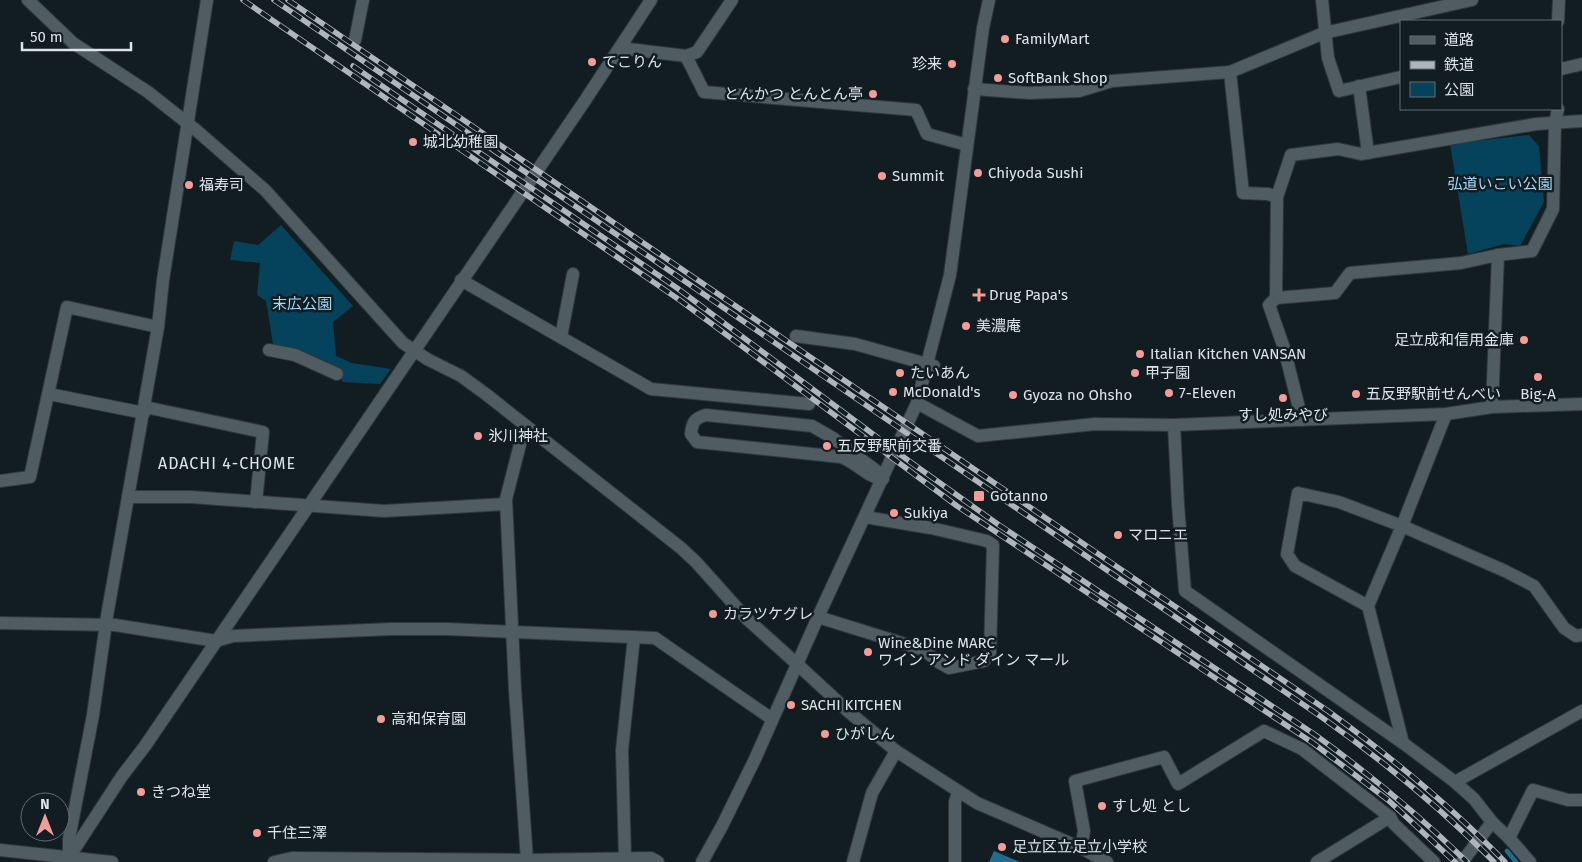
<svg xmlns="http://www.w3.org/2000/svg" width="1582" height="862" font-family="'Fira Sans','Noto Sans JP',sans-serif">
	<style>
		.green { fill: #05425b }
		.water { fill: #226d8f }
		.lines { fill: none; stroke-linecap: round; stroke-linejoin: round }
		.stream { stroke: #226d8f; stroke-width: 4.5 }
		.street-casing { stroke: #31383c; stroke-width: 14 }
		.secondary-casing { stroke: #31383c; stroke-width: 14 }
		.street { stroke: #4f5c62; stroke-width: 12 }
		.secondary { stroke: #4f5c62; stroke-width: 12 }
		.rail-casing { stroke: #afb6bb; stroke-width: 5.5 }
		.rail { stroke: #121d22; stroke-width: 4; stroke-dasharray: 11; stroke-linecap: butt }
		.poi-dot { fill: #f59b98; stroke: #121d22; stroke-width: 2 }
		.labels { text-anchor: middle; stroke-width: 5; stroke-linejoin: round; paint-order: stroke }
		.poi-label { font-size: 15px; fill: #dde4e8; stroke: #121d22; text-anchor: start }
		.park-label { font-size: 15px; fill: #a3dbfa; stroke: #121d22 }
		.neighbourhood-label { font-size: 16px; letter-spacing: 1px; fill: #dde4e8; stroke: #121d22 }
	</style>
	<rect width="100%" height="100%" fill="#121d22"/>
	<!-- green -->
	<g class="green">
		<path d="M 1529,135 L 1539,146 L 1544,202 L 1520,246 L 1504,244 L 1468,254 L 1450,144 Z"/>
		<path d="M 281,225 L 353,306 L 333,322 L 336,356 L 352,363 L 391,369 L 380,384 L 342,382 L 341,370 L 273,344 L 266,301 L 257,295 L 260,263 L 230,260 L 234,241 L 258,245 Z"/>
	</g>
	<!-- water -->
	<path class="water" d="M 994,851 L 1020,862 L 989,862 Z"/>
	<g class="lines">
		<!-- stream -->
		<path class="stream" d="M 1507,851 L 1516,862"/>
		<defs>
			<g id="street">
				<path d="M 1322,0 L 1328,58 L 1339,91 L 1401,77"/>
				<path d="M 1558,21 L 1559,0"/>
				<path d="M 355,40 L 363,0"/>
				<path d="M 620,48 L 686,56 L 697,52 L 732,0"/>
				<path d="M 686,56 L 704,92 L 916,110 L 927,134 L 967,145"/>
				<path d="M 1561,69 L 1582,64"/>
				<path d="M 1230,72 L 1243,193 L 1268,194 L 1277,197"/>
				<path d="M 1359,86 L 1368,153"/>
				<path d="M 974,89 L 1029,93 L 1079,91 L 1112,81 L 1230,72 L 1324,33 L 1472,0"/>
				<path d="M 461,280 L 651,389 L 809,404"/>
				<path d="M 1276,298 L 1335,293 L 1350,273 L 1461,263 L 1498,255"/>
				<path d="M 796,336 L 855,344 L 934,366"/>
				<path d="M 561,337 L 573,274"/>
				<path d="M 269,350 L 295,355 L 337,374"/>
				<path d="M 49,394 L 144,413"/>
				<path d="M 145,407 L 263,432 L 256,502"/>
				<path d="M 1492,407 L 1498,255 L 1532,251 L 1553,209 L 1555,123 L 1558,109"/>
				<path d="M 1302,420 L 1284,348 L 1269,305 L 1276,298 L 1277,197 L 1291,155 L 1338,149 L 1361,154 L 1536,124 L 1582,121"/>
				<path d="M 525,425 L 506,499 L 515,690 L 527,860"/>
				<path d="M 1174,425 L 1178,505 L 1185,591 L 1403,743 L 1455,782 L 1474,799 L 1492,822 L 1509,838 L 1530,862"/>
				<path d="M 0,481 L 30,477 L 67,307 L 158,327"/>
				<path d="M 128,497 L 191,497 L 384,511 L 506,504"/>
				<path d="M 1368,606 L 1295,566 L 1287,554 L 1298,493 L 1339,502 L 1402,526 L 1505,571 L 1534,586 L 1564,628 L 1576,636 L 1582,635"/>
				<path d="M 818,617 L 924,650 L 940,663 L 949,668 L 984,661 L 990,653 L 993,545 L 987,541 L 931,528 L 865,517"/>
				<path d="M 0,623 L 115,625 L 216,641 L 233,636 L 391,629 L 447,629 L 655,638 L 772,719"/>
				<path d="M 1403,743 L 1368,606 L 1402,526 L 1446,414"/>
				<path d="M 1455,782 L 1582,711"/>
				<path d="M 1509,838 L 1533,790 L 1568,800 L 1582,800"/>
				<path d="M 1081,848 L 1084,831 L 1075,781 L 1164,757 L 1178,784 L 1264,731 L 1302,749 L 1390,817 L 1394,824 L 1434,862"/>
				<path d="M 0,850 L 112,862"/>
				<path d="M 69,857 L 69,839 L 93,715 L 107,616 L 158,327 L 163,280 L 207,0"/>
				<path d="M 625,858 L 622,750 L 634,637"/>
				<path d="M 274,862 L 292,858 L 527,860 L 651,858 L 658,862"/>
				<path d="M 853,862 L 872,793 L 896,751"/>
				<path d="M 955,862 L 955,802 L 958,792"/>
				<path d="M 1317,862 L 1390,817"/>
				<path d="M 1462,862 L 1492,822"/>
			</g>
			<g id="secondary">
				<path d="M 28,0 L 73,43 L 148,92 L 196,130 L 265,190 L 403,343 L 427,359 L 461,376 L 487,395 L 681,548 L 696,562 L 747,619 L 797,664 L 849,712 L 896,751 L 977,803 L 1081,848 L 1107,862"/>
				<path d="M 917,403 L 978,436 L 1095,424 L 1174,425 L 1446,414 L 1492,407 L 1582,404"/>
				<path d="M 706,415 L 812,426 L 833,438 L 878,472 L 883,479 C 868,478 856,462 841,457 L 697,442 L 691,434 C 692,422 695,418 706,415 Z"/>
				<path d="M 66,862 L 122,776 L 145,746 L 584,102 L 651,0"/>
				<path d="M 702,862 L 722,826 L 755,759 L 818,617 L 917,403 L 950,275 L 983,28 L 989,0"/>
			</g>
		</defs>
		<!-- street casing -->
		<use href="#street" class="street-casing"/>
		<!-- secondary casing -->
		<use href="#secondary" class="secondary-casing"/>
		<!-- street -->
		<use href="#street" class="street"/>
		<!-- secondary -->
		<use href="#secondary" class="secondary"/>
		<defs>
			<g id="rail">
				<path d="M 243,0 L 681,301 L 957,506 L 1313,743 L 1388,800 L 1455,862"/>
				<path d="M 274,0 L 1320,716 C 1382,760 1441,808 1494,862"/>
				<path d="M 288,0 L 1328,711 C 1391,757 1451,806 1505,862"/>
				<path d="M 353,66 L 677,288 L 909,461 L 999,525 L 1314,734 C 1368,773 1419,815 1467,862"/>
			</g>
		</defs>
		<!-- rail casing -->
		<use href="#rail" class="rail-casing"/>
		<!-- rail -->
		<use href="#rail" class="rail"/>
	</g>
	<!-- markers -->
	<g class="poi-dot">
		<circle cx="1005" cy="39" r="5"/>
		<circle cx="592" cy="62" r="5"/>
		<circle cx="952" cy="64" r="5"/>
		<circle cx="998" cy="78" r="5"/>
		<circle cx="873" cy="94" r="5"/>
		<circle cx="413" cy="142" r="5"/>
		<circle cx="978" cy="173" r="5"/>
		<circle cx="882" cy="176" r="5"/>
		<circle cx="189" cy="185" r="5"/>
		<path d="M976.5 287.5h5v5h5v5h-5v5h-5v-5h-5v-5h5z"/>
		<circle cx="966" cy="326" r="5"/>
		<circle cx="1524" cy="340" r="5"/>
		<circle cx="1140" cy="354" r="5"/>
		<circle cx="900" cy="373" r="5"/>
		<circle cx="1135" cy="373" r="5"/>
		<circle cx="1538" cy="377" r="5"/>
		<circle cx="893" cy="392" r="5"/>
		<circle cx="1169" cy="393" r="5"/>
		<circle cx="1356" cy="394" r="5"/>
		<circle cx="1013" cy="395" r="5"/>
		<circle cx="1283" cy="398" r="5"/>
		<circle cx="478" cy="436" r="5"/>
		<circle cx="827" cy="446" r="5"/>
		<rect x="973" y="490" width="12" height="12" rx="2.5"/>
		<circle cx="894" cy="513" r="5"/>
		<circle cx="1118" cy="535" r="5"/>
		<circle cx="713" cy="614" r="5"/>
		<circle cx="868" cy="652" r="5"/>
		<circle cx="791" cy="705" r="5"/>
		<circle cx="381" cy="719" r="5"/>
		<circle cx="825" cy="734" r="5"/>
		<circle cx="141" cy="792" r="5"/>
		<circle cx="1102" cy="806" r="5"/>
		<circle cx="257" cy="833" r="5"/>
		<circle cx="1002" cy="847" r="5"/>
	</g>
	<g class="labels">
		<!-- poi labels -->
		<g class="poi-label">
			<text x="1015" y="44">FamilyMart</text>
			<text x="602" y="67">てこりん</text>
			<text x="942" y="69" text-anchor="end">珍来</text>
			<text x="1008" y="83">SoftBank Shop</text>
			<text x="863" y="99" text-anchor="end">とんかつ とんとん亭</text>
			<text x="423" y="147">城北幼稚園</text>
			<text x="988" y="178">Chiyoda Sushi</text>
			<text x="892" y="181">Summit</text>
			<text x="199" y="190">福寿司</text>
			<text x="989" y="300">Drug Papa's</text>
			<text x="976" y="331">美濃庵</text>
			<text x="1514" y="345" text-anchor="end">足立成和信用金庫</text>
			<text x="1150" y="359">Italian Kitchen VANSAN</text>
			<text x="910" y="378">たいあん</text>
			<text x="1145" y="378">甲子園</text>
			<text x="903" y="397">McDonald's</text>
			<text x="1179" y="398">7-Eleven</text>
			<text x="1366" y="399">五反野駅前せんべい</text>
			<text x="1538" y="399" text-anchor="middle">Big-A</text>
			<text x="1023" y="400">Gyoza no Ohsho</text>
			<text x="1283" y="420" text-anchor="middle">すし処みやび</text>
			<text x="488" y="441">氷川神社</text>
			<text x="837" y="451">五反野駅前交番</text>
			<text x="990" y="501">Gotanno</text>
			<text x="904" y="518">Sukiya</text>
			<text x="1128" y="540">マロニエ</text>
			<text x="723" y="619">カラツケグレ</text>
			<text x="878" y="648">Wine&amp;Dine MARC<tspan x="878" dy="17">ワイン アンド ダイン マール</tspan></text>
			<text x="801" y="710">SACHI KITCHEN</text>
			<text x="391" y="724">高和保育園</text>
			<text x="835" y="739">ひがしん</text>
			<text x="151" y="797">きつね堂</text>
			<text x="1112" y="811">すし処 とし</text>
			<text x="267" y="838">千住三澤</text>
			<text x="1012" y="852">足立区立足立小学校</text>
		</g>
		<!-- park labels -->
		<g class="park-label">
			<text x="1500" y="189">弘道いこい公園</text>
			<text x="302" y="309">末広公園</text>
		</g>
		<!-- neighbourhood labels -->
		<g class="neighbourhood-label">
			<text x="227" y="469">ADACHI 4-CHOME</text>
		</g>
	</g>
	<!-- legend -->
	<rect x="1400" y="20" width="162" height="90" fill="#121d22" stroke="#636d71"/>
	<rect x="1410" y="36" width="25" height="8" fill="#4f5c62" stroke="#636d71"/>
	<text x="1444" y="45" font-size="15" fill="#dde4e8">道路</text>
	<rect x="1410" y="61" width="25" height="8" fill="#afb6bb" stroke="#636d71"/>
	<text x="1444" y="70" font-size="15" fill="#dde4e8">鉄道</text>
	<rect x="1410" y="82" width="25" height="15" fill="#05425b" stroke="#636d71"/>
	<text x="1444" y="95" font-size="15" fill="#dde4e8">公園</text>
	<!-- north arrow -->
	<g transform="translate(45 817)"><circle r="24" fill="#121d22" stroke="#636d71"/>
	<path d="M0-4L9 19L0 12L-9 19Z" fill="#f59b98"/>
	<text y="-8" font-size="14" font-weight="bold" text-anchor="middle" fill="#dde4e8">N</text>
	</g>
	<!-- scale -->
	<path d="M22 42v8h109v-8" fill="none" stroke="#dde4e8" stroke-width="2.5"/>
	<text x="30" y="42" font-size="15" fill="#dde4e8" stroke="#121d22" stroke-width="4" paint-order="stroke">50 m</text>
</svg>
